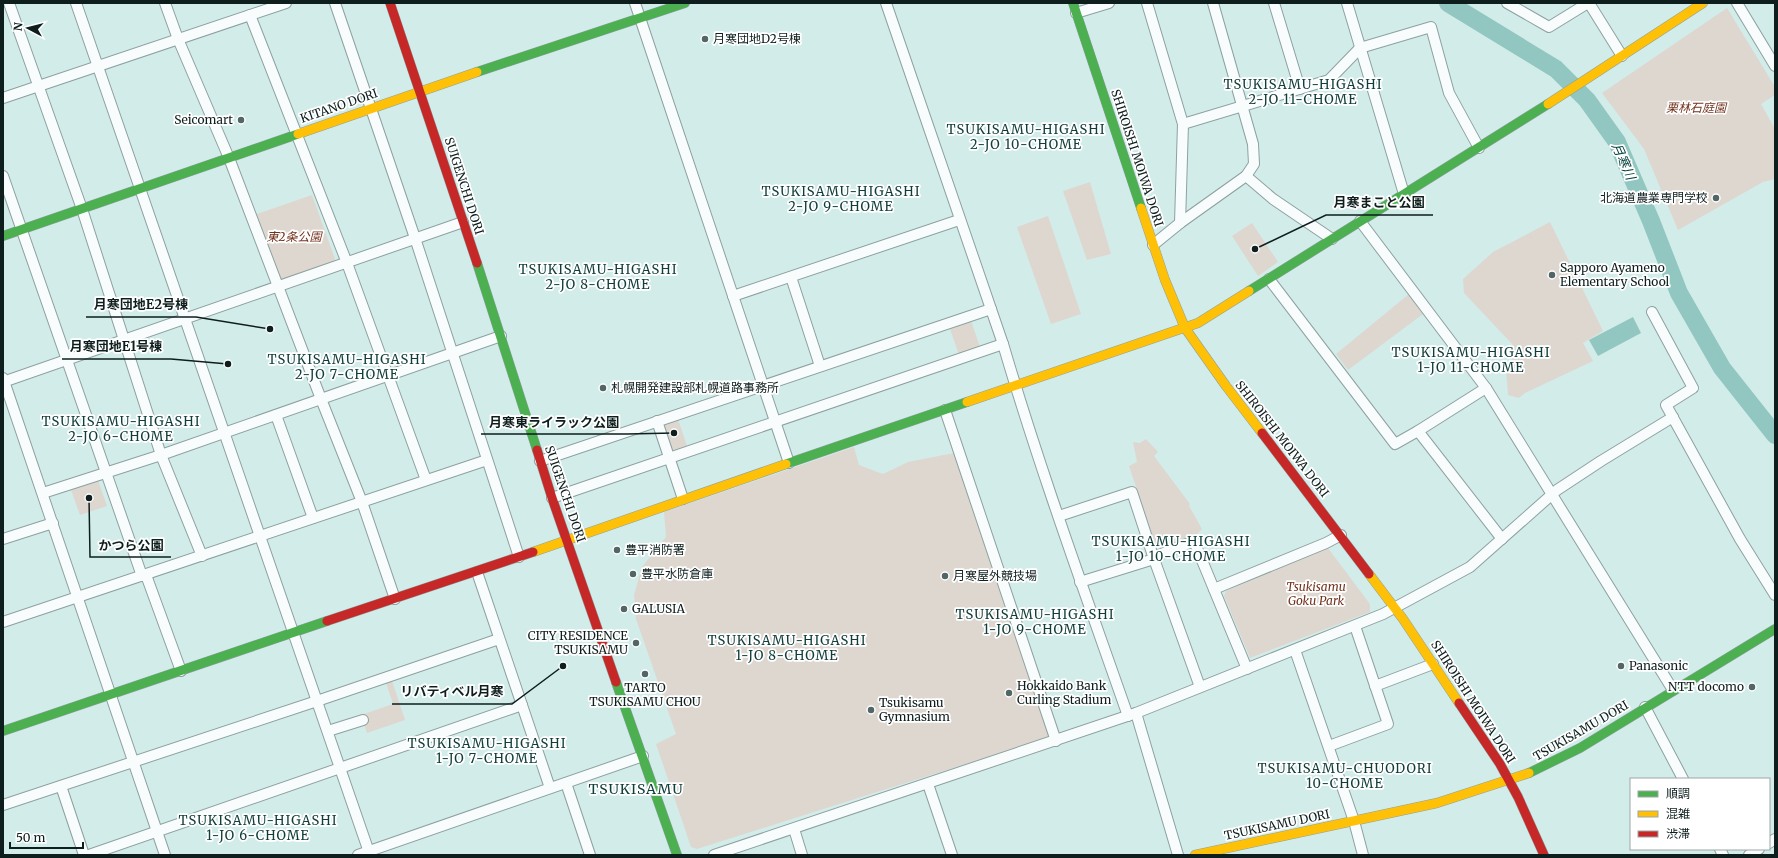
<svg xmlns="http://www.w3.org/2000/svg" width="1778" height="858" font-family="Merriweather,'Noto Sans JP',serif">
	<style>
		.green { fill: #ded7d0 }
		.water { fill: #92c7c1 }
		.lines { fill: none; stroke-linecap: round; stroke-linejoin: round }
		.river { stroke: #92c7c1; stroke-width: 18 }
		.street-casing { stroke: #8da1a0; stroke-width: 12 }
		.fast-casing { stroke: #8da1a0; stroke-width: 10 }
		.slow-casing { stroke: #8da1a0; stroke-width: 10 }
		.jam-casing { stroke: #8da1a0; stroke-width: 10 }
		.street { stroke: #f8fcfc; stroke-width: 10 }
		.fast { stroke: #4caf50; stroke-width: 9 }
		.slow { stroke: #ffc107; stroke-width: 9 }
		.jam { stroke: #c62828; stroke-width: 9 }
		.poi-dot { fill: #526665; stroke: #fff; stroke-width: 1.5 }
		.labels { text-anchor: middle; stroke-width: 3.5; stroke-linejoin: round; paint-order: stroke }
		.poi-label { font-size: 12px; fill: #0d1e1d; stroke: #fff; text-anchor: start }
		.street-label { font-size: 12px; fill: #0d1e1d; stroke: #fff }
		.park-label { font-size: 12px; font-style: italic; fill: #72321c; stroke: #fff }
		.neighbourhood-label { font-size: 13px; letter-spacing: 1px; fill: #103d39; stroke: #fff }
		.water-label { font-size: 13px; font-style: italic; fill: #003e3b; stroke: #fff }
		.quarter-label { font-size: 14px; letter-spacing: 1px; fill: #103d39; stroke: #fff }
		.leader { fill: none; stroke: #0d1e1d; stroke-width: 1.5 }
		.callout-dot { fill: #0d1e1d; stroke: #fff; stroke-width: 1.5 }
		.callout-label { font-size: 13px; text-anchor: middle; font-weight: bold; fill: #0d1e1d; stroke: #fff; stroke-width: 3.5; stroke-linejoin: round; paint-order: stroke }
	</style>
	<rect width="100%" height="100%" fill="#d2ecea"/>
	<!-- green -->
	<g class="green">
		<path d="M 1727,8 L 1775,87 L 1775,95 L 1761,104 L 1775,129 L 1775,179 L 1763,182 L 1678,230 L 1644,149 L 1602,93 Z"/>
		<path d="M 1090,182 L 1111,254 L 1087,260 L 1063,191 Z"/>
		<path d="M 312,195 L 335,259 L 333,263 L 279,281 L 251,216 Z"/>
		<path d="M 1048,216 L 1081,314 L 1051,324 L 1017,227 Z"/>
		<path d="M 1550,222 L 1603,331 L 1583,343 L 1593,361 L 1525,393 L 1519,398 L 1508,395 L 1506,368 L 1516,354 L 1513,345 L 1464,293 L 1463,279 L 1493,252 Z"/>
		<path d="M 1252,223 L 1278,262 L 1258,276 L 1232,236 Z"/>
		<path d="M 1409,294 L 1423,314 L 1348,370 L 1336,354 Z"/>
		<path d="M 971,321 L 980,347 L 959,355 L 950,329 Z"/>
		<path d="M 678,419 L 687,446 L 674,450 L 671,449 L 663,427 L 665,424 Z"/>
		<path d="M 1146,439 L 1158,452 L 1154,456 L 1190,504 L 1189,506 L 1202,529 L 1197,534 L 1160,548 L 1156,546 L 1129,466 L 1137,462 L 1133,442 L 1140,443 Z"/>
		<path d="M 854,447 L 859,465 L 883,474 L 908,462 L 954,453 L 1051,737 L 697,849 L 691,847 L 656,744 L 676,734 L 636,619 L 634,595 L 642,567 L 666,537 L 664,512 Z"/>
		<path d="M 98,480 L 107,506 L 80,515 L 71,490 Z"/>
		<path d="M 1328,548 L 1370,604 L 1370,612 L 1250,658 L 1224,596 L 1226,591 Z"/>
		<path d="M 392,681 L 405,720 L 367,733 L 361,715 L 393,704 L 386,683 Z"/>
	</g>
	<!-- water -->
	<path class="water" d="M 1633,317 L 1641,333 L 1598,356 L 1589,340 Z"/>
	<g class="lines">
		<!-- river -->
		<path class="river" d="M 1448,3 L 1556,69 L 1587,100 L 1617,142 L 1651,221 L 1679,293 L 1722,368 L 1775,435"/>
		<defs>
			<g id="street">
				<path d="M 9,3 L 82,209 L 161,455 L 202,556"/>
				<path d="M 76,3 L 370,855"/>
				<path d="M 165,3 L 178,39 L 229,158 L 321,399 L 362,502 L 395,599"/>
				<path d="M 335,3 L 415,238 L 519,557"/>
				<path d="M 635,3 L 789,463"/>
				<path d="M 886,3 L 1003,344 C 1040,470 1085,593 1128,716"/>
				<path d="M 1147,3 L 1183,124 L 1180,223"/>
				<path d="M 1274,3 L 1300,89"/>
				<path d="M 1347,3 L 1404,194"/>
				<path d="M 1507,3 L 1549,27 L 1588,3"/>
				<path d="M 1589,3 L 1622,56"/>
				<path d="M 1737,3 L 1775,66"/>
				<path d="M 1076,13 L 1109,3"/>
				<path d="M 250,15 L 347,263 L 426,480"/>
				<path d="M 3,98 L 286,3"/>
				<path d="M 1183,124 L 1329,80 L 1360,48 L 1431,27 L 1449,93 L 1479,148"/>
				<path d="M 3,176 L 142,576"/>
				<path d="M 1246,176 L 1273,199 L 1332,239"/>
				<path d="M 1360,221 L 1486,388 L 1673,690"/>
				<path d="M 1153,245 L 1180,223 L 1246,176 L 1254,164 L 1253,144 L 1213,3"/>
				<path d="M 791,277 L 820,366"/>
				<path d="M 1269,279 L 1395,444 L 1418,431 L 1502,539"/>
				<path d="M 733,296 L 959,220"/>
				<path d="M 1652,312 L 1693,388 L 1666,405 L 1740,539 L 1775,595"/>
				<path d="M 3,378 L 165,855"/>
				<path d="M 3,382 L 463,222"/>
				<path d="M 945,410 L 1056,741"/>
				<path d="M 276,415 L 313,518"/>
				<path d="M 657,421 L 683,499"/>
				<path d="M 1418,431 L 1486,388"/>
				<path d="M 540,461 L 991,309"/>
				<path d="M 43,493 L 161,455 L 501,336"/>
				<path d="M 552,498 L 1003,344"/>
				<path d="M 1059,516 L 1132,492 L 1154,559 L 1200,687"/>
				<path d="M 3,539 L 53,523"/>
				<path d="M 477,572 L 550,788"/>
				<path d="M 146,575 L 181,671"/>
				<path d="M 1080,582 L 1154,559 L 1159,555 L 1194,541 L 1247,669"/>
				<path d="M 1214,589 L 1326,543 L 1341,535"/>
				<path d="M 3,622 L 487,460"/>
				<path d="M 1295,650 L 1354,821 L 1363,855"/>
				<path d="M 1375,686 L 1433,664"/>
				<path d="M 1645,707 L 1683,779"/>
				<path d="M 1136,713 L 1178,855"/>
				<path d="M 328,731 L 363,720"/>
				<path d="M 1329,746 L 1388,724 L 1355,626"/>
				<path d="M 566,783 L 590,855"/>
				<path d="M 928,784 L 952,855"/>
				<path d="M 61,786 L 84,855"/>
				<path d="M 3,805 L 317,701 L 499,639"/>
				<path d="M 794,829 L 802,855"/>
				<path d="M 1769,843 L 1775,839"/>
				<path d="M 1720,849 L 1723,855"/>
				<path d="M 89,855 L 522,705"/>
				<path d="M 358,855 L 643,756"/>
				<path d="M 714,855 L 1136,713 L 1383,614 L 1470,567 L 1557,490 L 1601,461 L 1673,417"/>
				<path d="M 1749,855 L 1759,849"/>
			</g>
			<g id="fast">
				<path d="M 1073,3 L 1141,208"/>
				<path d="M 477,72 L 685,3"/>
				<path d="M 3,236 L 298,134"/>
				<path d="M 477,263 L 537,450"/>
				<path d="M 1249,291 L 1548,104"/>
				<path d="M 786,464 L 967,402"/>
				<path d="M 616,682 L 677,855"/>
				<path d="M 3,731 L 327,621"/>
				<path d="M 1529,773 L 1580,748 L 1775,629"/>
			</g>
			<g id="slow">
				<path d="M 1548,104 L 1703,3"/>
				<path d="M 298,134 L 477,72"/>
				<path d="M 1141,208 L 1165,280 L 1185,328 L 1226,386 L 1262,433"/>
				<path d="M 967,402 L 1198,323 L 1249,291"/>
				<path d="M 533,552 L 786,464"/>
				<path d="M 1369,574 L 1403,619 L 1459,703"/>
				<path d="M 1195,855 L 1437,803 L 1529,773"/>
			</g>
			<g id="jam">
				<path d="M 390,3 L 477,263"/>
				<path d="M 1262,433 L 1369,574"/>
				<path d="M 537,450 L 552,498 L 616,682"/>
				<path d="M 327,621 L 533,552"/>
				<path d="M 1459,703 L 1500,764 L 1518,797 L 1544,855"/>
			</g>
		</defs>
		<!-- street casing -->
		<use href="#street" class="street-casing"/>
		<!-- fast casing -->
		<use href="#fast" class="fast-casing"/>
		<!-- slow casing -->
		<use href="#slow" class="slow-casing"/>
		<!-- jam casing -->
		<use href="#jam" class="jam-casing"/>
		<!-- street -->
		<use href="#street" class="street"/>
		<!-- fast -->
		<use href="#fast" class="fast"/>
		<!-- slow -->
		<use href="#slow" class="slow"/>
		<!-- jam -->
		<use href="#jam" class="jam"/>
	</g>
	<!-- markers -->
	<g class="poi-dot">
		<circle cx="705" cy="39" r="4"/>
		<circle cx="241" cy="120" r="4"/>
		<circle cx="1716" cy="198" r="4"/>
		<circle cx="1552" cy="275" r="4"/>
		<circle cx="603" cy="388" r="4"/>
		<circle cx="617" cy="550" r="4"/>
		<circle cx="633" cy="574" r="4"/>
		<circle cx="945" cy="576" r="4"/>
		<circle cx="624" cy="609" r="4"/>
		<circle cx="636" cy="643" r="4"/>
		<circle cx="1621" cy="666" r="4"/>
		<circle cx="645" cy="674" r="4"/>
		<circle cx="1752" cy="687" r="4"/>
		<circle cx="1009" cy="693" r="4"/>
		<circle cx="871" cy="710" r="4"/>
	</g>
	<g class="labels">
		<!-- poi labels -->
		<g class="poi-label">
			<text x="713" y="43">月寒団地D2号棟</text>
			<text x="233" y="124" text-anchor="end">Seicomart</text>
			<text x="1708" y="202" text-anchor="end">北海道農業専門学校</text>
			<text x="1560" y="272">Sapporo Ayameno<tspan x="1560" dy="14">Elementary School</tspan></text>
			<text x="611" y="392">札幌開発建設部札幌道路事務所</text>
			<text x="625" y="554">豊平消防署</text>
			<text x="641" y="578">豊平水防倉庫</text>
			<text x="953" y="580">月寒屋外競技場</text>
			<text x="632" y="613">GALUSIA</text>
			<text x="628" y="640" text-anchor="end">CITY RESIDENCE<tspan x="628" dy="14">TSUKISAMU</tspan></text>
			<text x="1629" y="670">Panasonic</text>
			<text x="1017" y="690">Hokkaido Bank<tspan x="1017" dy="14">Curling Stadium</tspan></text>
			<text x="1744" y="691" text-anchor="end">NTT docomo</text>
			<text x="645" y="692" text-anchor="middle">TARTO<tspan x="645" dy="14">TSUKISAMU CHOU</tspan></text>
			<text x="879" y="707">Tsukisamu<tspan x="879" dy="14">Gymnasium</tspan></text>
		</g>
		<!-- street labels -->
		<g class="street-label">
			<text transform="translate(339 106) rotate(-19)" y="4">KITANO DORI</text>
			<text transform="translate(1137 158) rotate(72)" y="4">SHIROISHI MOIWA DORI</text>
			<text transform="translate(464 186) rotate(72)" y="4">SUIGENCHI DORI</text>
			<text transform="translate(1282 439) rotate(52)" y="4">SHIROISHI MOIWA DORI</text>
			<text transform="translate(565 494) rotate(71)" y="4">SUIGENCHI DORI</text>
			<text transform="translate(1473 702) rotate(57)" y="4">SHIROISHI MOIWA DORI</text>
			<text transform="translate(1581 731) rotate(-30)" y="4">TSUKISAMU DORI</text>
			<text transform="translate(1277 825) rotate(-12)" y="4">TSUKISAMU DORI</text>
		</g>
		<!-- park labels -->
		<g class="park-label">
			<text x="1696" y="112">栗林石庭園</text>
			<text x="294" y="241">東2条公園</text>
			<text x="1316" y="591">Tsukisamu<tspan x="1316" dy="14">Goku Park</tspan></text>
		</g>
		<!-- neighbourhood labels -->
		<g class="neighbourhood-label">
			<text x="1303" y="89">TSUKISAMU-HIGASHI<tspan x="1303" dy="15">2-JO 11-CHOME</tspan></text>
			<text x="1026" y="134">TSUKISAMU-HIGASHI<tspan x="1026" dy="15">2-JO 10-CHOME</tspan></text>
			<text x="841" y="196">TSUKISAMU-HIGASHI<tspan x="841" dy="15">2-JO 9-CHOME</tspan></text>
			<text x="598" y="274">TSUKISAMU-HIGASHI<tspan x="598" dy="15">2-JO 8-CHOME</tspan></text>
			<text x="1471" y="357">TSUKISAMU-HIGASHI<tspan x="1471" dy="15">1-JO 11-CHOME</tspan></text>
			<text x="347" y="364">TSUKISAMU-HIGASHI<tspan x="347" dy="15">2-JO 7-CHOME</tspan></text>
			<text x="121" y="426">TSUKISAMU-HIGASHI<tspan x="121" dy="15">2-JO 6-CHOME</tspan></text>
			<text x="1171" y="546">TSUKISAMU-HIGASHI<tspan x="1171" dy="15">1-JO 10-CHOME</tspan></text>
			<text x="1035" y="619">TSUKISAMU-HIGASHI<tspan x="1035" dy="15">1-JO 9-CHOME</tspan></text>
			<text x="787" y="645">TSUKISAMU-HIGASHI<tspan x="787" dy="15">1-JO 8-CHOME</tspan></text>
			<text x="487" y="748">TSUKISAMU-HIGASHI<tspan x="487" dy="15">1-JO 7-CHOME</tspan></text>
			<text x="1345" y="773">TSUKISAMU-CHUODORI<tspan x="1345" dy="15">10-CHOME</tspan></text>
			<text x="258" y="825">TSUKISAMU-HIGASHI<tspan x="258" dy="15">1-JO 6-CHOME</tspan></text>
		</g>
		<!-- water labels -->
		<g class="water-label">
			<text transform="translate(1624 161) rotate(66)" y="5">月寒川</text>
		</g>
		<!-- quarter labels -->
		<g class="quarter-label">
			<text x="636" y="794">TSUKISAMU</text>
		</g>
	</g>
	<!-- callouts -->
	<path class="leader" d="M1255 249L1326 215H1433M270 329L196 317H86M228 364L171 359H62M674 433L627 434H481M89 498L90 557H171M563 666L512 704H392"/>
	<g class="callout-dot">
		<circle cx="1255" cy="249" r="4"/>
		<circle cx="270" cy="329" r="4"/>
		<circle cx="228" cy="364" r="4"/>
		<circle cx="674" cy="433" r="4"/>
		<circle cx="89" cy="498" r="4"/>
		<circle cx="563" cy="666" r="4"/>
	</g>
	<g class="callout-label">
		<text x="1379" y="207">月寒まこと公園</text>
		<text x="141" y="309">月寒団地E2号棟</text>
		<text x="116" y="351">月寒団地E1号棟</text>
		<text x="554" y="427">月寒東ライラック公園</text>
		<text x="131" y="550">かつら公園</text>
		<text x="452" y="696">リバティベル月寒</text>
	</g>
	<!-- border -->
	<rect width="1778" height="858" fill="none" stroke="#0d1e1d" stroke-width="8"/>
	<!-- legend -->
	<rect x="1630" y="778" width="140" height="72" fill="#ffffff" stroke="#9ea5a5"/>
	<rect x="1638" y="791" width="20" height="6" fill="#4caf50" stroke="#9ea5a5"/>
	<text x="1666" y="798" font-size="12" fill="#0d1e1d">順調</text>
	<rect x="1638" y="811" width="20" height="6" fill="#ffc107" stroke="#9ea5a5"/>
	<text x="1666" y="818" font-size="12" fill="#0d1e1d">混雑</text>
	<rect x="1638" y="831" width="20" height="6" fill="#c62828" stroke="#9ea5a5"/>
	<text x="1666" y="838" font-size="12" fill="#0d1e1d">渋滞</text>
	<!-- north arrow -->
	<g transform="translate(28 28) rotate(277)" stroke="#ffffff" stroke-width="3" paint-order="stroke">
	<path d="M0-3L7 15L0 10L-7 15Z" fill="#0d1e1d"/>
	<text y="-6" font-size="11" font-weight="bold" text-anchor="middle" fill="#0d1e1d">N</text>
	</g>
	<!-- scale -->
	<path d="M10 842v6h73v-6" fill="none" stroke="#0d1e1d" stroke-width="2"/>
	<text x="16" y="842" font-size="12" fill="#0d1e1d" stroke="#ffffff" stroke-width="3" paint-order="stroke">50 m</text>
</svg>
